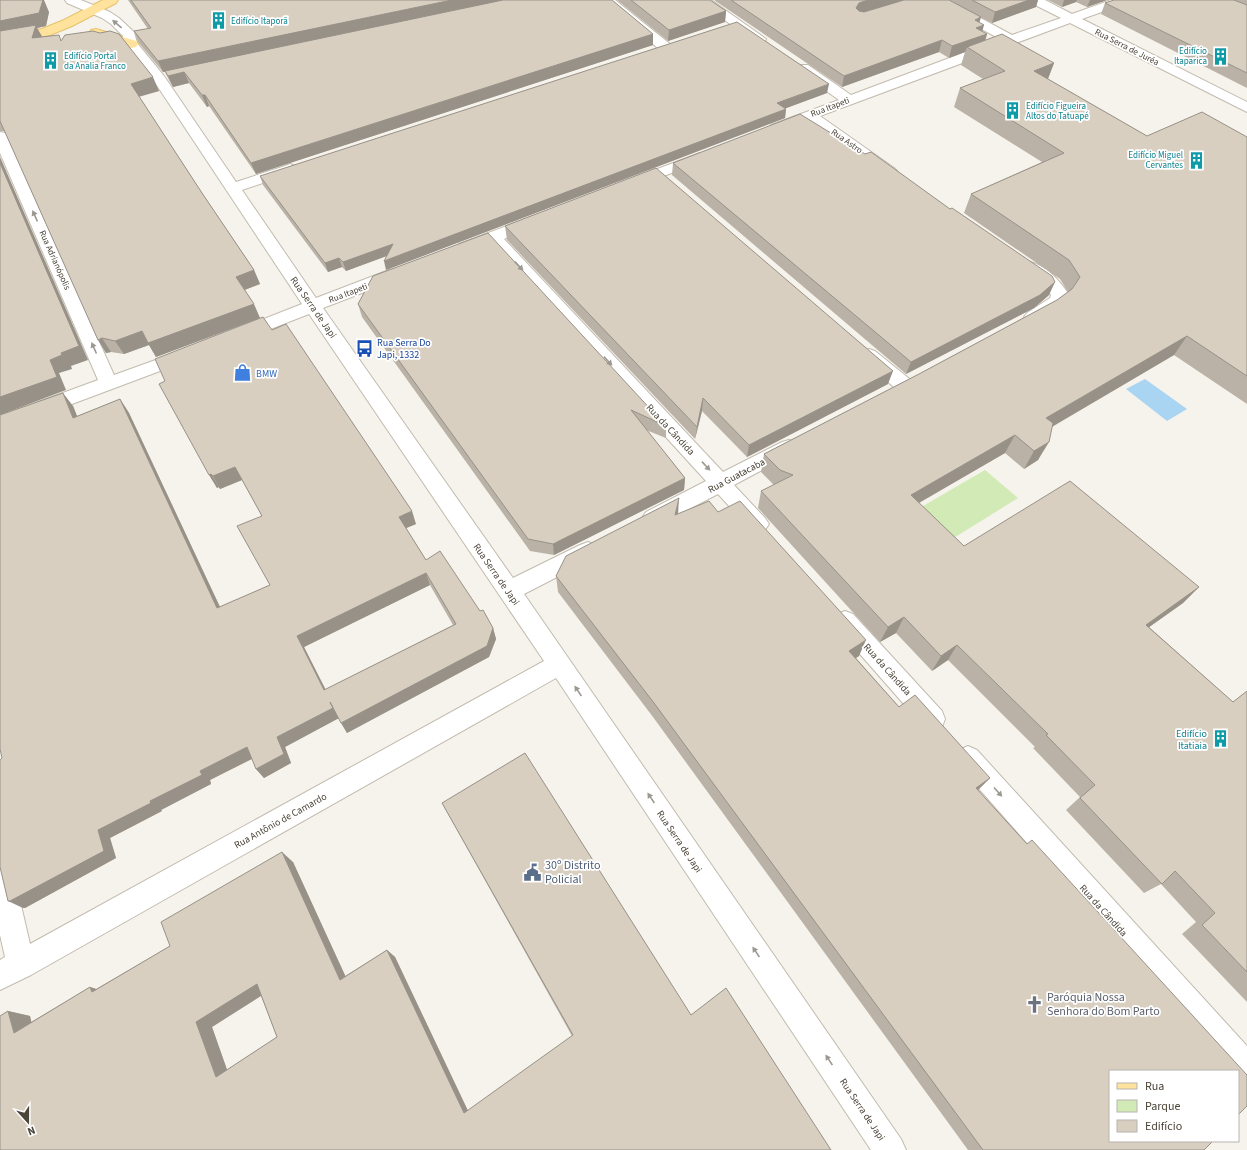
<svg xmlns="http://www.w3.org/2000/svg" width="1247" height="1150" font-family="'Source Sans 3',sans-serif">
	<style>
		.green { fill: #d2eab5 }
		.water { fill: #a9d4f2 }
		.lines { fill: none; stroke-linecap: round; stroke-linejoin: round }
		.minor-casing { stroke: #c2bbae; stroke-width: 2 }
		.major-casing { stroke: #e6c16a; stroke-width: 2 }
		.minor { fill: #fff; fill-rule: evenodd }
		.major { fill: #ffe39c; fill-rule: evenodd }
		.wall { fill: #bab2a6; fill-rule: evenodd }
		.shaded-wall { fill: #979187 }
		.building { fill: #d8cfc1; stroke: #979187; fill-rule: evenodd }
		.oneway { fill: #9c9892 }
		.labels { text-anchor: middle; stroke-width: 3.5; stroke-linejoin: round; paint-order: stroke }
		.far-culture-label { font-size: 9px; fill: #0d838f; stroke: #fff; text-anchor: start }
		.far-street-label { font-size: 9px; fill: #4b4439; stroke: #fff }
		.street-label { font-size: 10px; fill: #4b4439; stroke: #fff }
		.transit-label { font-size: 10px; fill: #164399; stroke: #fff; text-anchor: start }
		.shop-label { font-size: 10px; fill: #366cbe; stroke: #fff; text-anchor: start }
		.culture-label { font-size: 10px; fill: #0d838f; stroke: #fff; text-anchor: end }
		.near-service-label { font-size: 12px; fill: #4e5e75; stroke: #fff; text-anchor: start }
		.near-worship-label { font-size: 12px; fill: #5b616d; stroke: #fff; text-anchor: start }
	</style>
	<rect width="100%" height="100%" fill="#f6f3ec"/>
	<!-- green -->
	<path class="green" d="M 985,470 L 1018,498 L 944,544 L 911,513 Z"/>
	<!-- water -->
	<path class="water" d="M 1145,379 L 1187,409 L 1167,421 L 1126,389 Z"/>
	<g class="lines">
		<defs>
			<g id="minor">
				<path d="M 65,0 L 81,0 L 110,12 L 119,18 L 134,32 L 137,43 L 164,76 L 236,182 L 285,166 L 290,164 L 295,166 L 298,169 L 295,172 L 242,190 L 316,298 L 389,270 L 395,269 L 401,270 L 403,274 L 401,278 L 323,308 L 513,578 L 580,545 L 588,542 L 596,545 L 599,551 L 596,557 L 524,594 L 901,1139 L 906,1150 L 871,1150 L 556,678 L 31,975 L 0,990 L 0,960 L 5,957 L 0,935 L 0,861 L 10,865 L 14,875 L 30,944 L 544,661 L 309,314 L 245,339 L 239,341 L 233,339 L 230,335 L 233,331 L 302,304 L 154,81 L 124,44 L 123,36 L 111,24 L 102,18 L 67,3 Z"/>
				<path d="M 601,0 L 615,0 L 670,44 L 672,47 L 670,50 L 660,50 Z"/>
				<path d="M 697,0 L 711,0 L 766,39 L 765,42 L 755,42 Z"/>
				<path d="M 1029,0 L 1045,0 L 1072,14 L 1111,0 L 1129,0 L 1127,3 L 1082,19 L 1247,102 L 1247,112 L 1070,23 L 820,116 L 894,168 L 897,171 L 894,174 L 889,176 L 884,174 L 808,121 L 776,132 L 771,131 L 769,128 L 771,125 L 839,100 L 798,71 L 796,68 L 798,65 L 808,65 L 851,95 L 1000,39 L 954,14 L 952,11 L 954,8 L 962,8 L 1012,35 L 1061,18 L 1031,3 Z"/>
				<path d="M 0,132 L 5,133 L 7,136 L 114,375 L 186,349 L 192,351 L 195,355 L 192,359 L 0,431 L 0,416 L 98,380 L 0,153 Z"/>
				<path d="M 700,153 L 705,154 L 707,157 L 705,160 L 638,186 L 633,188 L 628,186 L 625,183 L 628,180 Z"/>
				<path d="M 533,216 L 539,218 L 541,221 L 539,224 L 504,239 L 723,472 L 782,442 L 789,440 L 796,442 L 799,447 L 796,452 L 734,485 L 765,518 L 769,524 L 765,530 L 758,532 L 751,530 L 718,494 L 660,524 L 653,526 L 646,524 L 642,518 L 646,512 L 706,481 L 490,244 L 465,253 L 459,252 L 457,248 L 459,244 Z"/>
				<path d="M 1030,262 C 1047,266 1060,281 1069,295 C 1067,299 1065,303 1062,306 C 1053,314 1038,324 1027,321 L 1024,317 L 1027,313 L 1050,298 L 1051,295 L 1047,288 L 1024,271 L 1022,267 L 1024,263 Z"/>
				<path d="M 869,349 L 875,351 L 912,381 L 914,386 L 912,391 L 905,393 L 898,391 L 863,359 L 860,355 L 863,351 Z"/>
				<path d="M 845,611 L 853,614 L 942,711 L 945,719 L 942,727 L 933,730 L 924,727 L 837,628 L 834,621 L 837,614 Z"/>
				<path d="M 968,746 L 977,750 L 1247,1046 L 1247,1084 L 1238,1080 L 1238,1071 L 1229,1071 L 959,766 L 955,758 L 959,750 Z"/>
			</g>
			<g id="major">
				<path d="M 103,0 L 118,0 L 116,3 L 72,26 L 50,35 L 0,45 L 0,37 L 42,29 L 64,20 Z"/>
				<path d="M 96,29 L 136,41 L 138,44 L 136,47 L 131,48 L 91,36 L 90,33 L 91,30 Z"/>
			</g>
		</defs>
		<!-- minor casing -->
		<use href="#minor" class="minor-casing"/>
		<!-- major casing -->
		<use href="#major" class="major-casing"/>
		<!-- minor -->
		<use href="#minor" class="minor"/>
		<!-- major -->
		<use href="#major" class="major"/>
	</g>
	<!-- wall -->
	<g class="wall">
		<path d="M 0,0 L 49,12 L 46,26 L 37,28 L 42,37 L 61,40 L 159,91 L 139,97 L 202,193 L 254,270 L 260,284 L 244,290 L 260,318 L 156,357 L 149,345 L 124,354 L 111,352 L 106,353 L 5,131 L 0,131 Z"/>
		<path d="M 128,0 L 612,0 L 653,34 L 653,45 L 256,174 L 209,106 L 207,107 L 189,83 L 173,87 L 170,82 L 165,72 L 163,72 L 138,42 L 134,31 L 148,29 Z"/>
		<path d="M 617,0 L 710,0 L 726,11 L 725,22 L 668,41 Z"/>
		<path d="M 714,0 L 1038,0 L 1036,7 L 992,23 L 974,14 L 981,17 L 979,22 L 982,31 L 987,34 L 985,41 L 1054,63 L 1048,79 L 1147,136 L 1247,137 L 1247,404 L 1174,355 L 1052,427 L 1038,460 L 1024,469 L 1005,453 L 919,503 L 964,546 L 1199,587 L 1183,603 L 1149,627 L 1233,702 L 1247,691 L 1247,1002 L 1182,934 L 1196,922 L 1161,884 L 1144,893 L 1066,810 L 1080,797 L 1033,748 L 1035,747 L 948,660 L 932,671 L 896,633 L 880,642 L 758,508 L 761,491 L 774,485 L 761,472 L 764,454 L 919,374 L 1057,300 L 1068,292 L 1060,279 L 964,213 L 971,194 L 1042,162 L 954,107 L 960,88 L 983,79 L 961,65 L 965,52 L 949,58 L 939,52 L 842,87 ZM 903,1 L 864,12 L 862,12 Z"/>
		<path d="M 1048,0 L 1107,0 L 1087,7 L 1076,2 L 1062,7 Z"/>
		<path d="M 1114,0 L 1247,0 L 1247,88 L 1101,14 L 1105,3 Z"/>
		<path d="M 827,93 L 785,108 L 786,109 L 785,118 L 386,270 L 386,256 L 346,271 L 342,267 L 328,272 L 263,185 L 260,176 Z"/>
		<path d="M 673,163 L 1049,295 L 1034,308 L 906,374 L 672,175 Z"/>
		<path d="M 505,226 L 888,384 L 747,457 L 702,411 L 695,439 L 507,240 Z"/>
		<path d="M 373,276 L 666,426 L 666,438 L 646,430 L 685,478 L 684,490 L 554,555 L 530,551 L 362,317 L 358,304 Z"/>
		<path d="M 272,330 L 416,524 L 406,528 L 426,560 L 480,611 L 493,628 L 496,639 L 489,657 L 347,733 L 339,718 L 285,747 L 291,763 L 264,778 L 256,769 L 252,758 L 210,780 L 211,784 L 161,810 L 162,811 L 110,838 L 116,858 L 25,908 L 23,908 L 2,758 L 73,406 L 77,416 L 120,399 L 129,413 L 220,607 L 270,585 L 262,516 L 242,480 L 220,489 L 219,487 L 217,488 L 165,381 ZM 430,585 L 453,625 L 325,690 L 304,647 Z"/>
		<path d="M 718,512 L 859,656 L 856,658 L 899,707 L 990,778 L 978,790 L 1204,1150 L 968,1150 L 653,717 L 558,592 L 556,576 L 678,514 Z"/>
		<path d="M 442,803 L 691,1015 L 831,1150 L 0,1150 L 8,1011 L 30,1016 L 31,1022 L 90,987 L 96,989 L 170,946 L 293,862 L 345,976 L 387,950 L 395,957 L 468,1111 L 572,1036 L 448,814 ZM 261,996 L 277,1037 L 227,1070 L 212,1027 Z"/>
	</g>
	<!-- shaded-wall -->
	<g class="shaded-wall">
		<path d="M 43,0 L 44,0 L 49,12 L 46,26 L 37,28 L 43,38 L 39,52 L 0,35 L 0,21 Z"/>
		<path d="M 452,0 L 506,0 L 163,72 L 158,61 Z"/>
		<path d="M 868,0 L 906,0 L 857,14 L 856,8 L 859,3 Z"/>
		<path d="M 1029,0 L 1038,0 L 1036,7 L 992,23 L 995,12 Z"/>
		<path d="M 1064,0 L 1077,0 L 1076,2 L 1062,7 Z"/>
		<path d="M 1090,0 L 1107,0 L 1087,7 Z"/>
		<path d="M 726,11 L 725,22 L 668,41 L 669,30 Z"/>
		<path d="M 981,17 L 978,27 L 984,25 L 981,36 L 973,39 L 975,20 Z"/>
		<path d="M 653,34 L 653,45 L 256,174 L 251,163 Z"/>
		<path d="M 987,34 L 984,45 L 967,47 L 965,52 L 949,58 L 952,46 Z"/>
		<path d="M 942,40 L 939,52 L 842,87 L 844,76 Z"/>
		<path d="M 1054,63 L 1047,81 L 1034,71 Z"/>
		<path d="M 184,72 L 189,83 L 173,87 L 168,76 Z"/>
		<path d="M 153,77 L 159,91 L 137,97 L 131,84 Z"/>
		<path d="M 829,84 L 827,93 L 776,112 L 777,103 Z"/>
		<path d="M 202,95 L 205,95 L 209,106 L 207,107 Z"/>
		<path d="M 786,109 L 785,118 L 386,270 L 384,261 Z"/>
		<path d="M 0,157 L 88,360 L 71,366 L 72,369 L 59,373 L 66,390 L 0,415 L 0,397 L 50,360 L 61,353 L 0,163 Z"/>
		<path d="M 393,244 L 395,253 L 346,271 L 343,262 Z"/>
		<path d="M 339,258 L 342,267 L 328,272 L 325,263 Z"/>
		<path d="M 254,270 L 260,284 L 242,291 L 236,277 Z"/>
		<path d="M 1055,282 L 1049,295 L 1034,308 L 906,374 L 911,362 Z"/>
		<path d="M 254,304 L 260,318 L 156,357 L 149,345 L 124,354 L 115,341 L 142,331 Z"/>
		<path d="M 1187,336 L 1174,355 L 1036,436 L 1046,418 Z"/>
		<path d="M 102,338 L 111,352 L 106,353 L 98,340 Z"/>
		<path d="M 893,371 L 888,384 L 747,457 L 749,445 Z"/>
		<path d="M 63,393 L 73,406 L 83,431 L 73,418 Z"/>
		<path d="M 703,398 L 702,411 L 695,439 L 697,427 Z"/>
		<path d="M 120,399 L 129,413 L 226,620 L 217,608 Z"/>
		<path d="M 1015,435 L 1005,453 L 903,512 L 911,495 Z"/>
		<path d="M 1049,442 L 1038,460 L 1024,469 L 1034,451 Z"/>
		<path d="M 235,467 L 242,480 L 220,489 L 213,476 Z"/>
		<path d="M 211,474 L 219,487 L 217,488 L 209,475 Z"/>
		<path d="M 685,478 L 684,490 L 554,555 L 553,544 Z"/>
		<path d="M 679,498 L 678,515 L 675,515 Z"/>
		<path d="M 412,511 L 416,524 L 404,529 L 399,517 Z"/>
		<path d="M 426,573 L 430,585 L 304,647 L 331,700 L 324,690 L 297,636 Z"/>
		<path d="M 1199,587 L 1183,603 L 1131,640 L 1146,625 Z"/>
		<path d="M 904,617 L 896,633 L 880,642 L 888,627 Z"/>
		<path d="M 493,628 L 496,639 L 489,657 L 347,733 L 341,723 Z"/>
		<path d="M 866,640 L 859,656 L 843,666 L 849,651 Z"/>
		<path d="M 957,645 L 948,660 L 932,671 L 941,656 Z"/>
		<path d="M 333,708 L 339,718 L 285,747 L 291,763 L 264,778 L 256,769 L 277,737 Z"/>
		<path d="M 247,747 L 256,757 L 210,780 L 211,784 L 161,810 L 162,811 L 110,838 L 116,858 L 25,908 L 23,908 L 8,901 L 98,830 L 150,801 L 200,771 Z"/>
		<path d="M 990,778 L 978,790 L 976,788 Z"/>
		<path d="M 282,852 L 293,862 L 350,986 L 340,980 Z"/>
		<path d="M 387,950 L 395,957 L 470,1115 L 464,1113 Z"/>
		<path d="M 257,984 L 270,990 L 212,1027 L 231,1081 L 216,1077 L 196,1022 Z"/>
		<path d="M 90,987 L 109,993 L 92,992 Z"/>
		<path d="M 8,1011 L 30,1016 L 35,1038 L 14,1033 Z"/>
	</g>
	<!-- building -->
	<g class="building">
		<path d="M 0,0 L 43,0 L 39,13 L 0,21 Z"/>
		<path d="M 131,0 L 452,0 L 158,61 L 134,31 L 151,28 Z"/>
		<path d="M 503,0 L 612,0 L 653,34 L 251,163 L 205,95 L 202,95 L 184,72 L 168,76 L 165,71 Z"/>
		<path d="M 631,0 L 710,0 L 726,11 L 669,30 Z"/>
		<path d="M 731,0 L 868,0 L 859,3 L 856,8 L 859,11 L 864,12 L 904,0 L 949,0 L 981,17 L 975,20 L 984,25 L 976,28 L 987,34 L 952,46 L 942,40 L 844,76 Z"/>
		<path d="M 972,0 L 1029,0 L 995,12 Z"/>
		<path d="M 1114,0 L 1234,0 L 1247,5 L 1247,73 L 1105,3 Z"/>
		<path d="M 737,22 L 829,84 L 777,103 L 786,109 L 384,261 L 393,244 L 343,262 L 339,258 L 325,263 L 260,176 Z"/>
		<path d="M 36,25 L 32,38 L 59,35 L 61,41 L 65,35 L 93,31 L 100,33 L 110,31 L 119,34 L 153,77 L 131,84 L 202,193 L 254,270 L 236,277 L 254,304 L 148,343 L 142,331 L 115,341 L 102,338 L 98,340 L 0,121 L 0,31 Z"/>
		<path d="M 1002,34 L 1054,63 L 1034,71 L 1147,136 L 1202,112 L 1247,137 L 1247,376 L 1187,336 L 1046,418 L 1053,423 L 1049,442 L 1034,451 L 1015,435 L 911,495 L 964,546 L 1070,481 L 1199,587 L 1146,625 L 1233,702 L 1247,691 L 1247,972 L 1202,925 L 1215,913 L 1175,871 L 1162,884 L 1080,798 L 1095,785 L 1046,735 L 1048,734 L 957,645 L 941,656 L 904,617 L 888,627 L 761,491 L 793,475 L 780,470 L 764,454 L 919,374 L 1057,300 L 1072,289 L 1080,277 L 1069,260 L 971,194 L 1064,153 L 960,88 L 1005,71 L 967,47 Z"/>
		<path d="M 800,114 L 865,154 L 871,152 L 950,209 L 952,208 L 1052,276 L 1055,282 L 1040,295 L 911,362 L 673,163 Z"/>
		<path d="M 0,163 L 79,346 L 61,353 L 62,355 L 50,360 L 57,377 L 0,397 Z"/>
		<path d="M 656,168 L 893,371 L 749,445 L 703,398 L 697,427 L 505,226 Z"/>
		<path d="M 488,233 L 666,426 L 631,410 L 685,478 L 553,544 L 528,539 L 358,304 L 373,276 Z"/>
		<path d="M 263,317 L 272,330 L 286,324 L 412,511 L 399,517 L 426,560 L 440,551 L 480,611 L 483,610 L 493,628 L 487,646 L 341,723 L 330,702 L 333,708 L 277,737 L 284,754 L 256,769 L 247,747 L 200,771 L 202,775 L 150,801 L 151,803 L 98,830 L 104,851 L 10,901 L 8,901 L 0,867 L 0,760 L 2,758 L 0,749 L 0,415 L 63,393 L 73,418 L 120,399 L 217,608 L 270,585 L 237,526 L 262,516 L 235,467 L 213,476 L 211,474 L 209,475 L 159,384 L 165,381 L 155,359 ZM 426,573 L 456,624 L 324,690 L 297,636 Z"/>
		<path d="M 679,498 L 675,515 L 709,501 L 718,512 L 740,501 L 866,640 L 849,651 L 899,707 L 915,695 L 990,778 L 976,788 L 1027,844 L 1032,840 L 1247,1075 L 1247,1106 L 1238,1115 L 1238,1071 L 1110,1071 L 1110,1141 L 1213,1141 L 1204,1150 L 983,1150 L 654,703 L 556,576 L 566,556 Z"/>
		<path d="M 525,753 L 691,1015 L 726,988 L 831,1150 L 0,1150 L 0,1016 L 8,1011 L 14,1033 L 90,987 L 92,992 L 170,946 L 161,922 L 282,852 L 340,980 L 387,950 L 464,1113 L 573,1035 L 442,803 ZM 257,984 L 277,1037 L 216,1077 L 196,1022 Z"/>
	</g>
	<!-- one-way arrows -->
	<defs><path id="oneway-solid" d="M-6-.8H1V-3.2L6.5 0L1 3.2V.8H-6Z"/></defs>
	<g class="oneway">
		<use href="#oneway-solid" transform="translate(117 24) rotate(-140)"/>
		<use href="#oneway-solid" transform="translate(35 216) rotate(-114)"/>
		<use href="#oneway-solid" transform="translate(519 266) rotate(47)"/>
		<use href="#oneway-solid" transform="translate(94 348) rotate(-114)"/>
		<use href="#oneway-solid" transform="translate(608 361) rotate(47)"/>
		<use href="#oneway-solid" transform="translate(706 466) rotate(47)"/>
		<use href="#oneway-solid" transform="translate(578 691) rotate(-124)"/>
		<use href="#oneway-solid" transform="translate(998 792) rotate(48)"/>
		<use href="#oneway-solid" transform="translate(651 798) rotate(-124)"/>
		<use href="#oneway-solid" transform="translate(756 952) rotate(-124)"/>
		<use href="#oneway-solid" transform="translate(829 1060) rotate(-124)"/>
	</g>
	<!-- icons -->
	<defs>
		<symbol id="building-bare" viewBox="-9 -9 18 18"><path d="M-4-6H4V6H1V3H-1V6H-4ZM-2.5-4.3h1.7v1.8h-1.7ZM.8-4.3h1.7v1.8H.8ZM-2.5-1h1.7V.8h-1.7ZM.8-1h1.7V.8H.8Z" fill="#0f9aa8" stroke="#fff" stroke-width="2.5" paint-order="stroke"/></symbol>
		<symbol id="bus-bare" viewBox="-9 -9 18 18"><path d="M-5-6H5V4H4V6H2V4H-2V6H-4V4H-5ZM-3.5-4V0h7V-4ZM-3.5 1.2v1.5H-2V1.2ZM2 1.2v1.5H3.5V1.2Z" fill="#1a4fb4" stroke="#fff" stroke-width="2.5" paint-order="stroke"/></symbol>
		<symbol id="shop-bare" viewBox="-9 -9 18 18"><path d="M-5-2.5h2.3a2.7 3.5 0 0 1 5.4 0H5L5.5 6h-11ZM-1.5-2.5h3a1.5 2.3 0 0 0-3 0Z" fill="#3f7fe0" stroke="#fff" stroke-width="2.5" paint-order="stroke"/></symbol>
		<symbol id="civic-bare" viewBox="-9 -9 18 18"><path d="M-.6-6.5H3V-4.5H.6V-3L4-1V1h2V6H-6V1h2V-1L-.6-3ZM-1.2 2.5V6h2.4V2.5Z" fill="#5c6f8a" stroke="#fff" stroke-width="2.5" paint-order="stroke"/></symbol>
		<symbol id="church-bare" viewBox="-9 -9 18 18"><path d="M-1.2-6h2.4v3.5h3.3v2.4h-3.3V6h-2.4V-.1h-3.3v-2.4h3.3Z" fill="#6b7280" stroke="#fff" stroke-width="2.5" paint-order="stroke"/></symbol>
	</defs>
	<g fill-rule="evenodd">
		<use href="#building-bare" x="206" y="8" width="25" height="25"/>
		<use href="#building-bare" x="1208" y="44" width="25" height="25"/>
		<use href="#building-bare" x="38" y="48" width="25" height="25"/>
		<use href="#building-bare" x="1000" y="98" width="25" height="25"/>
		<use href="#building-bare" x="1184" y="148" width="25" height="25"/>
		<use href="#bus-bare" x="352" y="336" width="25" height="25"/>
		<use href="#shop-bare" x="230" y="360" width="25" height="25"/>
		<use href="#building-bare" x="1208" y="726" width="25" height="25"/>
		<use href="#civic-bare" x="520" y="860" width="25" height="25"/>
		<use href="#church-bare" x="1022" y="992" width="25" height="25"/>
	</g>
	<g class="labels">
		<!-- far-culture labels -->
		<g class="far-culture-label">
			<text x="231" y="24">Edifício Itaporã</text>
			<text x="1207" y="54" text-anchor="end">Edifício<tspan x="1207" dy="10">Itaparica</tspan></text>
			<text x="64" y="59">Edifício Portal<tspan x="64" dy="10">da Analia Franco</tspan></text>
			<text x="1026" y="109">Edifício Figueira<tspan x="1026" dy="10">Altos do Tatuapé</tspan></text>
			<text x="1183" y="158" text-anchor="end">Edifício Miguel<tspan x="1183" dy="10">Cervantes</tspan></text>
		</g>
		<!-- far-street labels -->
		<g class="far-street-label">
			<text transform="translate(1127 47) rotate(27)" y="3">Rua Serra de Juréa</text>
			<text transform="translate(830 107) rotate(-21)" y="3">Rua Itapeti</text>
			<text transform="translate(847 141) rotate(35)" y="3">Rua Astro</text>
			<text transform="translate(55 260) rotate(66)" y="3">Rua Adrianópolis</text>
			<text transform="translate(348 293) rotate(-21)" y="3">Rua Itapeti</text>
		</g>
		<!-- street labels -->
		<g class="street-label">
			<text transform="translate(314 307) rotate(55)" y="4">Rua Serra de Japi</text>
			<text transform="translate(671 429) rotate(47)" y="4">Rua da Cândida</text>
			<text transform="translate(736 475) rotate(-28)" y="4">Rua Guatacaba</text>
			<text transform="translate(497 574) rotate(55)" y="4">Rua Serra de Japi</text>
			<text transform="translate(888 669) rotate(48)" y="4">Rua da Cândida</text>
			<text transform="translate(280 820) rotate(-29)" y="4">Rua Antônio de Camardo</text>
			<text transform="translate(680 841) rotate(56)" y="4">Rua Serra de Japi</text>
			<text transform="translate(1104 910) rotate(48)" y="4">Rua da Cândida</text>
			<text transform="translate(863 1109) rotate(56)" y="4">Rua Serra de Japi</text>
		</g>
		<!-- transit labels -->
		<g class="transit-label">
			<text x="377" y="346">Rua Serra Do<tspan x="377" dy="12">Japi, 1332</tspan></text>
		</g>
		<!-- shop labels -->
		<g class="shop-label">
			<text x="256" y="377">BMW</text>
		</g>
		<!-- culture labels -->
		<g class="culture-label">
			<text x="1207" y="737">Edifício<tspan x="1207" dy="12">Itatiaia</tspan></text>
		</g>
		<!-- near-service labels -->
		<g class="near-service-label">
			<text x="545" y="869">30º Distrito<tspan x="545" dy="14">Policial</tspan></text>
		</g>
		<!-- near-worship labels -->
		<g class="near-worship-label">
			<text x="1047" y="1001">Paróquia Nossa<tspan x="1047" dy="14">Senhora do Bom Parto</tspan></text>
		</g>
	</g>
	<!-- legend -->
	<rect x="1109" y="1070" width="130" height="72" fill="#ffffff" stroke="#b7b4b0"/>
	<rect x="1117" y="1083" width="20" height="6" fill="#ffe39c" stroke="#b7b4b0"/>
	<text x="1145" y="1090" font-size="12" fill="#4b4439">Rua</text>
	<rect x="1117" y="1100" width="20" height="12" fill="#d2eab5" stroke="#b7b4b0"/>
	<text x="1145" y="1110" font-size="12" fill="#4b4439">Parque</text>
	<rect x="1117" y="1120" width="20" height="12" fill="#d8cfc1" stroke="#b7b4b0"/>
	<text x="1145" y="1130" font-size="12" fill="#4b4439">Edifício</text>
	<!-- north arrow -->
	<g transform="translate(28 1122) rotate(159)" stroke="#ffffff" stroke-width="3" paint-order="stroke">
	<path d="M0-3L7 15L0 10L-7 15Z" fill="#4b4439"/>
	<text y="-6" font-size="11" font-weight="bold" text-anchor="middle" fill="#4b4439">N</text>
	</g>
</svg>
